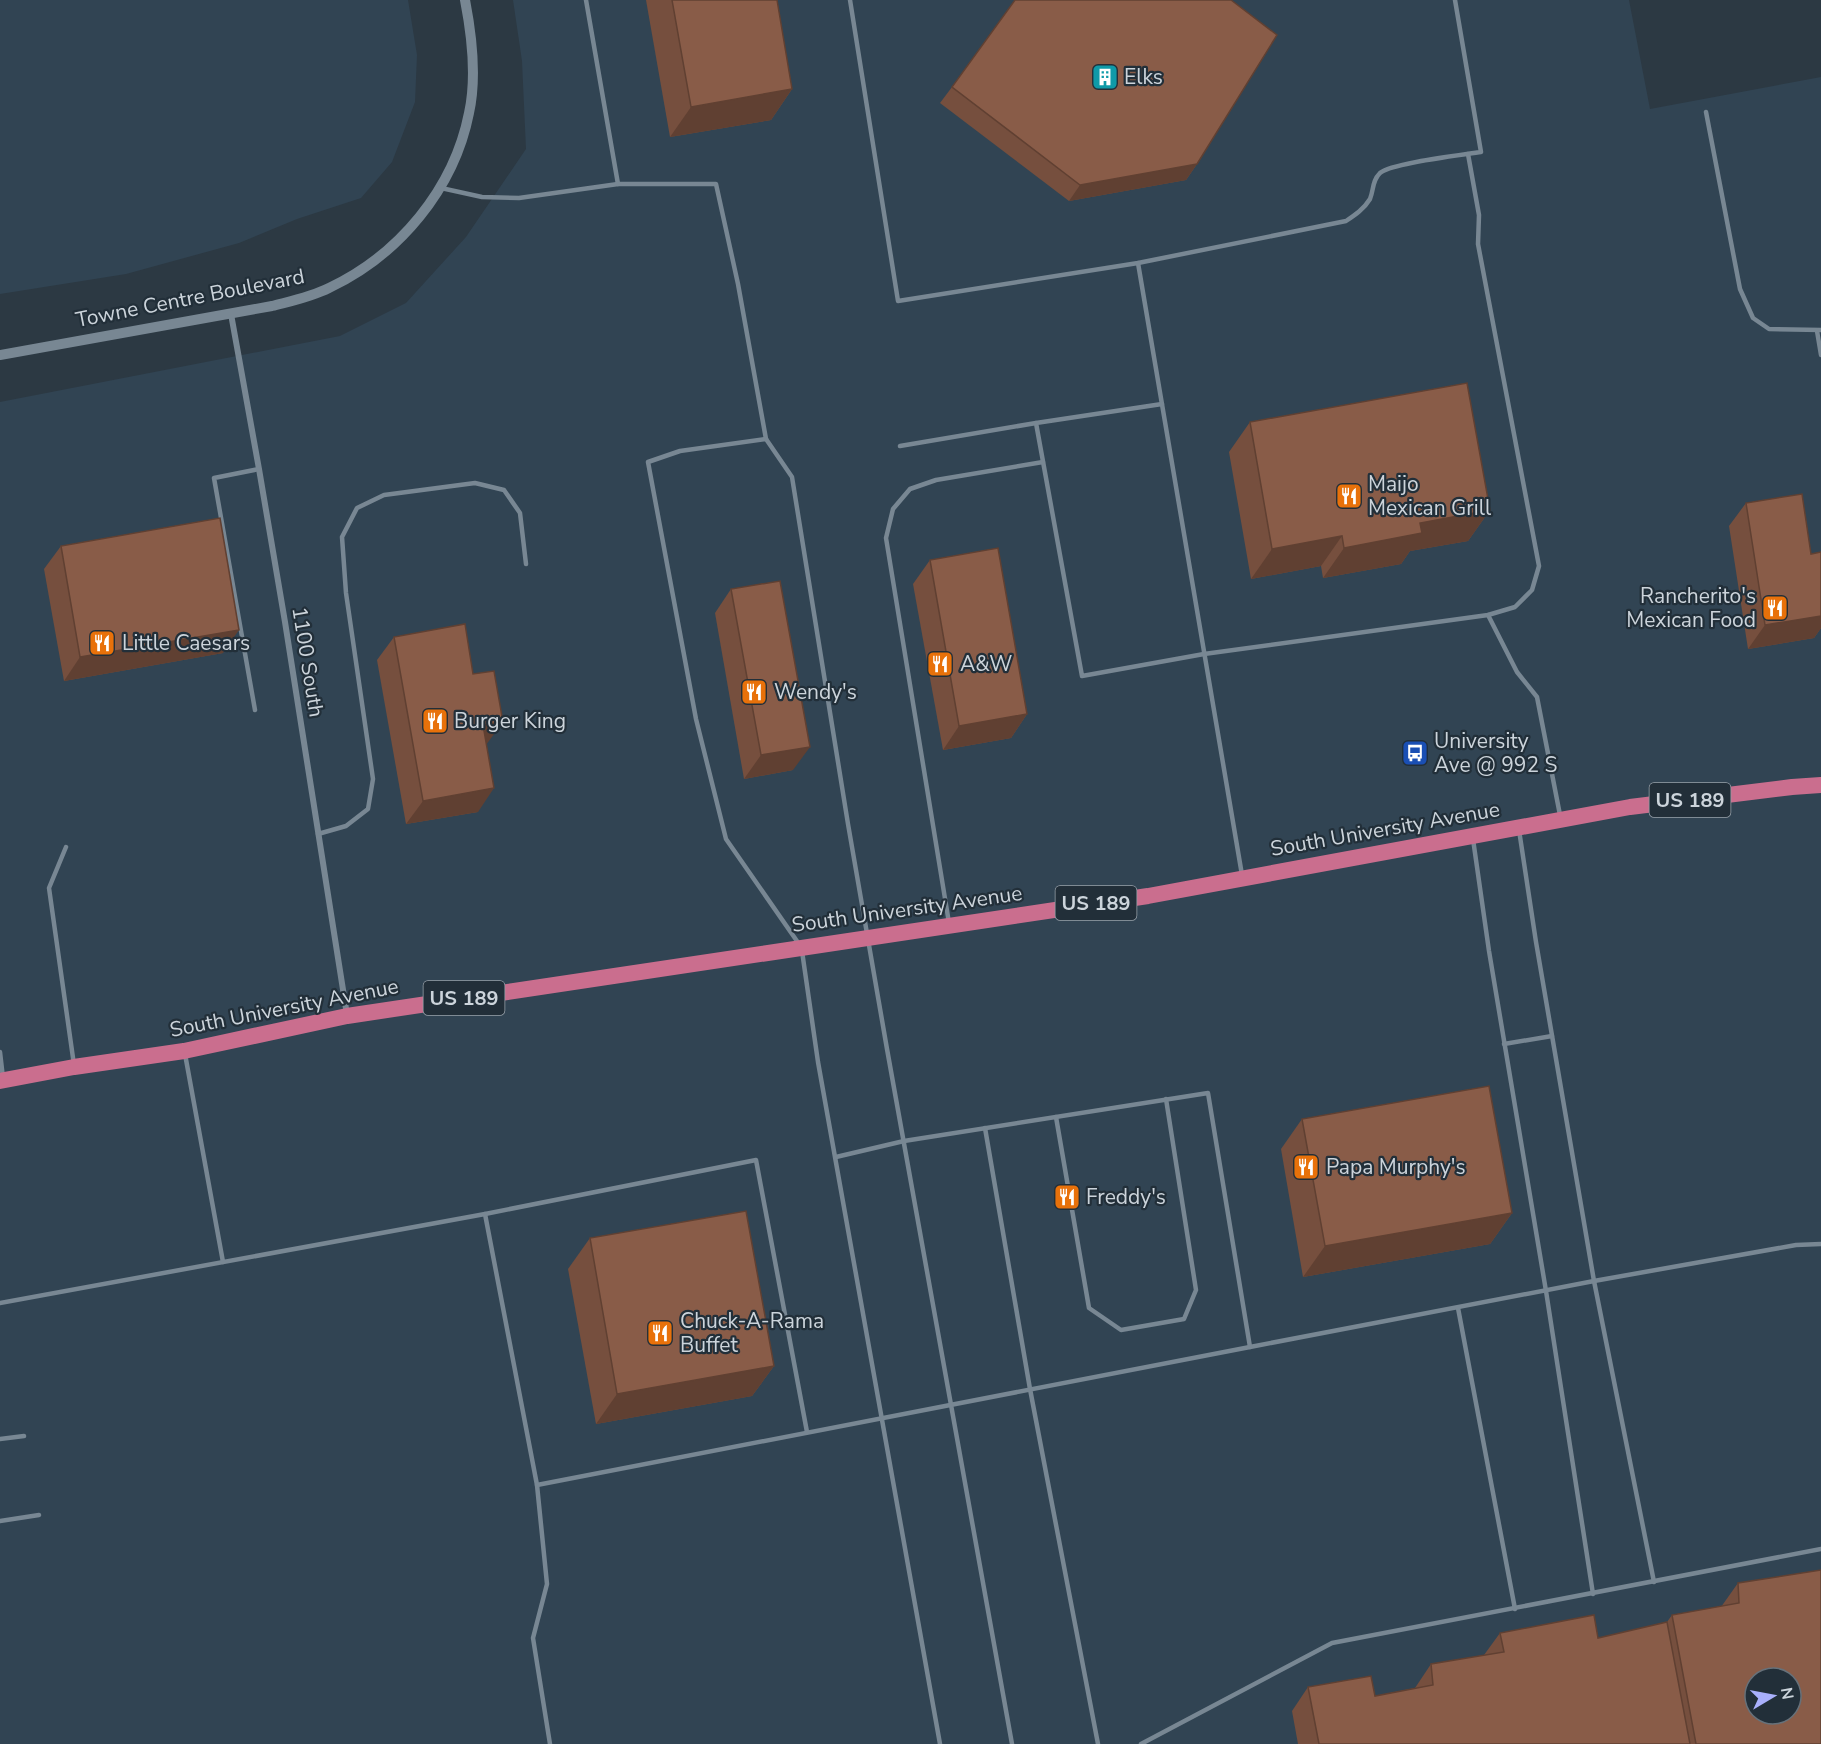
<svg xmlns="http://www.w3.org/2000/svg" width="1821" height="1744" font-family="'Nunito Sans',sans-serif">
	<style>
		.built { fill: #314453; fill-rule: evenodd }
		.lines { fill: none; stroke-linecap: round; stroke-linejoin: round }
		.service { stroke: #788793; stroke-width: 4.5 }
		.minor { stroke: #788793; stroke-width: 6 }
		.tertiary { stroke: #788793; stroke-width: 10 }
		.trunk { stroke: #ca6e8e; stroke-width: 16 }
		.wall { fill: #764f3e }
		.shaded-wall { fill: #604032 }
		.building { fill: #895c48; stroke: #604032; stroke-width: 1.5; fill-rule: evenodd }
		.labels { text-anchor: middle; stroke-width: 4.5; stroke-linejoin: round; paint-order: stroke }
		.shield { fill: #222f39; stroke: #99a2aa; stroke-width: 1.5 }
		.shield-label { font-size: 20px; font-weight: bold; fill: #ccd4db }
		.poi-label { font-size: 21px; fill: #ccd4db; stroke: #222f39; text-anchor: start }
		.street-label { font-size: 21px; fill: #ccd4db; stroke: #222f39 }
	</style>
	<rect width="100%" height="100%" fill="#2c3943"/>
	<!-- built -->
	<g class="built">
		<path d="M 0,0 L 408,0 L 417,55 L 415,102 L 392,162 L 361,198 L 297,219 L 239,243 L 126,274 L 0,294 Z"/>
		<path d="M 513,0 L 1629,0 L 1650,109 L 1821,77 L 1821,1744 L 0,1744 L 0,402 L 340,336 L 406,303 L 466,237 L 526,149 L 522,61 ZM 1755,1678 L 1791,1678 L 1791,1714 L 1755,1714 Z"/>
	</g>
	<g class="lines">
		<!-- service -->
		<g class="service">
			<path d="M 586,0 L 618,184"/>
			<path d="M 850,0 L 898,301 L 1138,263 L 1346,221 C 1355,215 1364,209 1370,199 C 1374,189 1372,181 1380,173 C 1391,163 1462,155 1481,152 L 1455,0"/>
			<path d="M 1706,112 L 1740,289 L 1753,318 L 1769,329 L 1821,330"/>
			<path d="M 441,188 L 482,197 L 519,198 L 618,184 L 716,184 L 738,284 L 766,439"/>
			<path d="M 1138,263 L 1242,875"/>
			<path d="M 1817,331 L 1821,355"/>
			<path d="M 1162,404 L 1036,423 L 1082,676 L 1204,654 L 1488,615 L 1515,607 L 1532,590 L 1539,566 L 1478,244 L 1479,215 L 1468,154"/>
			<path d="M 900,446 L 1036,423"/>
			<path d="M 1488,615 L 1517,672 L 1537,697 L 1560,815"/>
			<path d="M 255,710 L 214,478 L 259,469"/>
			<path d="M 1519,830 L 1536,942 L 1594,1281 L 1654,1582"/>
			<path d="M 318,834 L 346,826 L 368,809 L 373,779 L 346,593 L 342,537 L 357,508 L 384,495 L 475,483 L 504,490 L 520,513 L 526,564"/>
			<path d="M 1473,839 L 1489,951 L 1546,1291 L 1593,1594"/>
			<path d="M 66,847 L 49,888 L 74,1065"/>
			<path d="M 949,923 L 886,538 L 893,509 L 910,489 L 936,480 L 1043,462"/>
			<path d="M 799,944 L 726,839 L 696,719 L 648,462 L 680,451 L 766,439 L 792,477 L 848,824 L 887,1049 L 1012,1744"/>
			<path d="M 802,951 L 818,1062 L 940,1744"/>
			<path d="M 1504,1044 L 1552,1036"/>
			<path d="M 0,1052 L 3,1078"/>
			<path d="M 185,1054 L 223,1262"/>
			<path d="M 1056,1117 L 1089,1308 L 1121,1330 L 1184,1319 L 1196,1290 L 1166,1099"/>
			<path d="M 985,1128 L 1030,1389 L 1098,1744"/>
			<path d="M 836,1157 L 904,1141 L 1208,1093 L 1250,1347"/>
			<path d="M 485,1214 L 537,1485 L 547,1584 L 533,1638 L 550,1744"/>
			<path d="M 0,1303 L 485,1214 L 756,1160 L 807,1432"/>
			<path d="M 1458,1308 L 1515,1609"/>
			<path d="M 0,1439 L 24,1436"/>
			<path d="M 537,1485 L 1250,1347 L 1594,1281 L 1796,1245 L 1821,1244"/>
			<path d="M 0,1521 L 39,1515"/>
			<path d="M 1141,1744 L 1332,1643 L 1821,1549"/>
		</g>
		<!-- minor -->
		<path class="minor" d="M 231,314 L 259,469 L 285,622 L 347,1015"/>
		<!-- tertiary -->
		<path class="tertiary" d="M 0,355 L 272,306 C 291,301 311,297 329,288 C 399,255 454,189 469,113 C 477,77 472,36 465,0"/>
		<!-- trunk -->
		<path class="trunk" d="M 0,1081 L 74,1067 L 184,1051 L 347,1016 L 1148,896 L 1630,807 L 1792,787 L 1821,785"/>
	</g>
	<!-- wall -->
	<g class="wall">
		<path d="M 646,0 L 777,0 L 792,89 L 771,120 L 670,137 Z"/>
		<path d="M 952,87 L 1197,164 L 1186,180 L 1069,201 L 940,103 Z"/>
		<path d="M 1250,422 L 1490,510 L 1468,541 L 1410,551 L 1401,564 L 1323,578 L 1321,566 L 1251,579 L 1229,452 Z"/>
		<path d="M 1746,503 L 1811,554 L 1821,555 L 1821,628 L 1814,638 L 1748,649 L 1729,526 Z"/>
		<path d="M 61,546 L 223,653 L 64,681 L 44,569 Z"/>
		<path d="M 930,560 L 1027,714 L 1011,738 L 943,750 L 913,584 Z"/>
		<path d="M 731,589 L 793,770 L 744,779 L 715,613 Z"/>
		<path d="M 394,637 L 487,745 L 478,812 L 406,824 L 377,660 Z"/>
		<path d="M 1302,1119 L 1512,1213 L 1490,1244 L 1303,1277 L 1281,1149 Z"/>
		<path d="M 590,1238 L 774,1366 L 752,1396 L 596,1424 L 568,1269 Z"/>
		<path d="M 1738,1583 L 1821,1744 L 1298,1744 L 1292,1711 L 1308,1687 L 1375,1696 L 1415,1688 L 1431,1664 L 1484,1655 L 1500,1633 L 1598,1638 L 1667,1622 L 1672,1615 L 1721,1607 Z"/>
	</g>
	<!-- shaded-wall -->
	<g class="shaded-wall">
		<path d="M 792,89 L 771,120 L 670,137 L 691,107 Z"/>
		<path d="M 1197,164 L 1186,180 L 1069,201 L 1080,185 Z"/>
		<path d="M 1490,510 L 1468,541 L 1410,551 L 1401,564 L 1323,578 L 1344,548 L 1420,523 Z"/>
		<path d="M 1342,536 L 1321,566 L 1251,579 L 1272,549 Z"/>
		<path d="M 1821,616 L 1821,628 L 1814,638 L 1748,649 L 1765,625 Z"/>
		<path d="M 239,630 L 223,653 L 64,681 L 80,657 Z"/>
		<path d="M 1027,714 L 1011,738 L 943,750 L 959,726 Z"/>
		<path d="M 503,722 L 486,745 L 483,725 Z"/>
		<path d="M 810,747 L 793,770 L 744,779 L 761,755 Z"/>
		<path d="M 494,788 L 478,812 L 406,824 L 423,801 Z"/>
		<path d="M 1512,1213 L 1490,1244 L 1303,1277 L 1325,1246 Z"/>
		<path d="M 774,1366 L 752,1396 L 596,1424 L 617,1394 Z"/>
	</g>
	<!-- building -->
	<g class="building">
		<path d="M 672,0 L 777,0 L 792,89 L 691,107 Z"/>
		<path d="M 1015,0 L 1231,0 L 1277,35 L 1197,164 L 1080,185 L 952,87 Z"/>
		<path d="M 1467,383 L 1490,510 L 1420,523 L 1422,533 L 1344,548 L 1342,536 L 1272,549 L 1250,422 Z"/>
		<path d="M 1802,494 L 1811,554 L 1821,552 L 1821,616 L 1765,625 L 1746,503 Z"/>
		<path d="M 220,518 L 239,630 L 80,657 L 61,546 Z"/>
		<path d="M 998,548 L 1027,714 L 959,726 L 930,560 Z"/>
		<path d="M 780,581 L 810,747 L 761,755 L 731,589 Z"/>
		<path d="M 465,624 L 473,674 L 494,671 L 503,722 L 483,725 L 494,788 L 423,801 L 394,637 Z"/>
		<path d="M 1489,1086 L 1512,1213 L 1325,1246 L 1302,1119 Z"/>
		<path d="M 746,1211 L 774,1366 L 617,1394 L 590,1238 Z"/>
		<path d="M 1821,1570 L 1821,1744 L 1696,1744 L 1672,1615 L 1739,1603 L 1738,1583 ZM 1755,1678 L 1791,1678 L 1791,1714 L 1755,1714 Z"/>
		<path d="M 1594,1615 L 1598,1638 L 1667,1622 L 1690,1744 L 1319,1744 L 1308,1687 L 1371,1676 L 1375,1696 L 1433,1685 L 1431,1664 L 1504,1652 L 1500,1633 Z"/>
	</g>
	<!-- icons -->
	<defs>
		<symbol id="building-square" viewBox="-11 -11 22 22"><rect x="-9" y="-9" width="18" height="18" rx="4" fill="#0f9aa8" stroke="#222f39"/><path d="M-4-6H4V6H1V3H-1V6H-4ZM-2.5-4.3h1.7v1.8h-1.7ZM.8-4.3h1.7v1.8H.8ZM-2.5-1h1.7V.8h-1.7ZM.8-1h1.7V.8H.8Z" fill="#fff"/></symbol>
		<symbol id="restaurant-square" viewBox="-11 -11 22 22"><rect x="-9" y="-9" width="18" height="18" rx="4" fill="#e8710a" stroke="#222f39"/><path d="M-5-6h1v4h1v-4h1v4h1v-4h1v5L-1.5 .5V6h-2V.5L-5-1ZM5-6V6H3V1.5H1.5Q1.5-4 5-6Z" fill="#fff"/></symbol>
		<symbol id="bus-square" viewBox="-11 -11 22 22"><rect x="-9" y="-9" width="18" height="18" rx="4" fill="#1a4fb4" stroke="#222f39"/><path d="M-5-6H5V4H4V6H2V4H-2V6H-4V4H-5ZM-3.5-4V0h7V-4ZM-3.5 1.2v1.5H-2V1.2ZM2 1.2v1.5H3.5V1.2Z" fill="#fff"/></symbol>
	</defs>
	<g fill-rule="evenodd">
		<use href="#building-square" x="1090" y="62" width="30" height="30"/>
		<use href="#restaurant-square" x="1334" y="481" width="30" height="30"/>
		<use href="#restaurant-square" x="1760" y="593" width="30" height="30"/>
		<use href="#restaurant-square" x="87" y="628" width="30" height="30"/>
		<use href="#restaurant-square" x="925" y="649" width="30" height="30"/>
		<use href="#restaurant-square" x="739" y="677" width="30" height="30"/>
		<use href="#restaurant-square" x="420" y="706" width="30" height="30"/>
		<use href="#bus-square" x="1400" y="738" width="30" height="30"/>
		<use href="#restaurant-square" x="1291" y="1152" width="30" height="30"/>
		<use href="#restaurant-square" x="1052" y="1182" width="30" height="30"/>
		<use href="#restaurant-square" x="645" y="1318" width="30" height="30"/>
	</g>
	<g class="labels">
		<!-- shield labels -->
		<g class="shield">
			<rect x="1649.5" y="783" width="81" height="34" rx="4.5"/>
			<rect x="1055.5" y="886" width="81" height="34" rx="4.5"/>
			<rect x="423.5" y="981" width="81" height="34" rx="4.5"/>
		</g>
		<g class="shield-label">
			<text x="1690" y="807">US 189</text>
			<text x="1096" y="910">US 189</text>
			<text x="464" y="1005">US 189</text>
		</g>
		<!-- poi labels -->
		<g class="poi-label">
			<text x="1124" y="84">Elks</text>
			<text x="1368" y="491">Maijo<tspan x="1368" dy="24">Mexican Grill</tspan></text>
			<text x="1756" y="603" text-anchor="end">Rancherito's<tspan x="1756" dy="24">Mexican Food</tspan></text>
			<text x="122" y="650">Little Caesars</text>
			<text x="960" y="671">A&amp;W</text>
			<text x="774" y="699">Wendy's</text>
			<text x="454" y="728">Burger King</text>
			<text x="1434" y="748">University<tspan x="1434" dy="24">Ave @ 992 S</tspan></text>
			<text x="1326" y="1174">Papa Murphy's</text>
			<text x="1086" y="1204">Freddy's</text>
			<text x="680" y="1328">Chuck-A-Rama<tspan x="680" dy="24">Buffet</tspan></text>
		</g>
		<!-- street labels -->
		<g class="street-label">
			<text transform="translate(190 298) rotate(-11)" y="7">Towne Centre Boulevard</text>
			<text transform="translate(308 662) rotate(81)" y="7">1100 South</text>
			<text transform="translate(1385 829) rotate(-10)" y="7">South University Avenue</text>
			<text transform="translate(907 909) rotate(-8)" y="7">South University Avenue</text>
			<text transform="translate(284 1008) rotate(-11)" y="7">South University Avenue</text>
		</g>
	</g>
	<!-- north arrow -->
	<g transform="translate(1773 1696) rotate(80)"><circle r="28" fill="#222f39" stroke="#66717a" stroke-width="1.5"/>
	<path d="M0-4.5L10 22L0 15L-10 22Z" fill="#a9b0fc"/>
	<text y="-9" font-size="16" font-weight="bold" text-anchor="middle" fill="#ccd4db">N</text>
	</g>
</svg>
